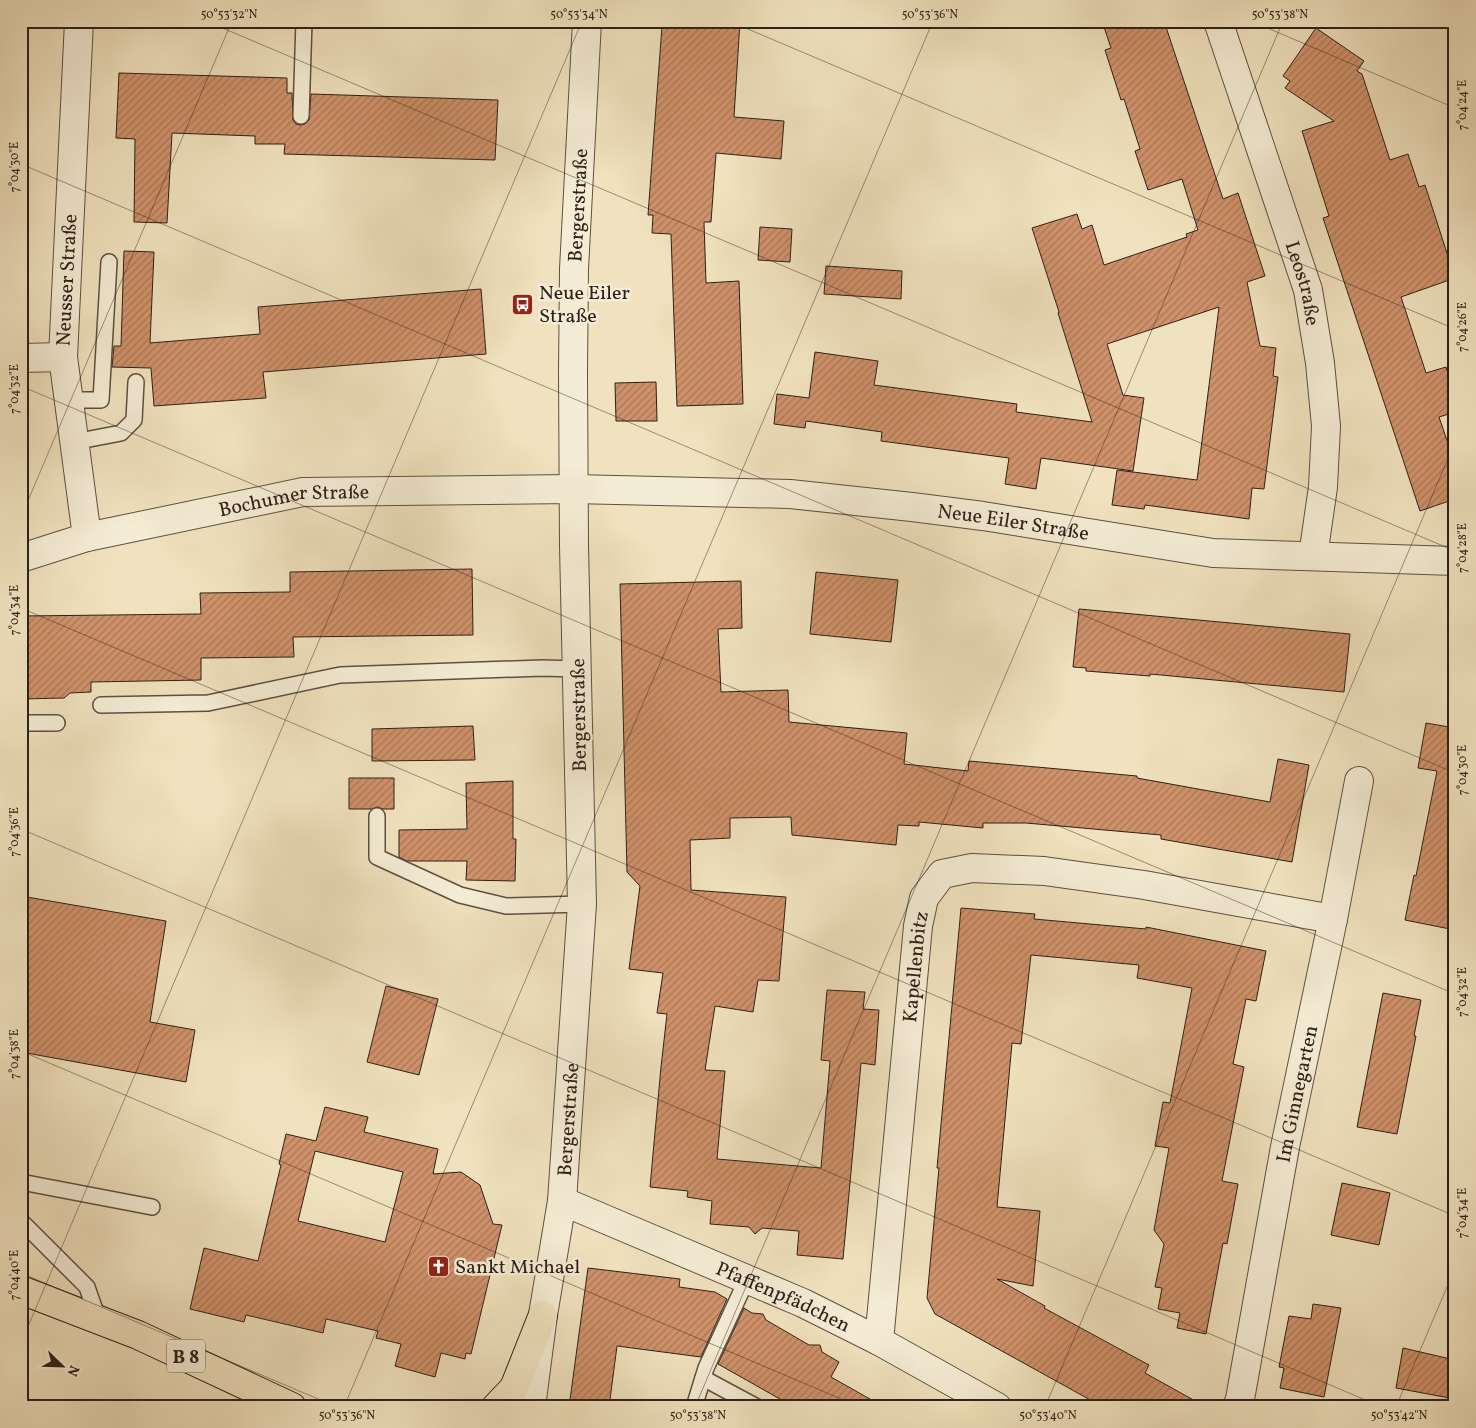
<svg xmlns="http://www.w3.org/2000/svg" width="1476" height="1428" font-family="Vollkorn,serif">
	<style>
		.building { fill: url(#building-hatch); stroke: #2c2019; fill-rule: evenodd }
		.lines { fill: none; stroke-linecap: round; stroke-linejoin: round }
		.service-casing { stroke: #5d5042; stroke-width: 18 }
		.minor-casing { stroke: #5d5042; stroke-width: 30 }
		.tertiary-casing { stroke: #5d5042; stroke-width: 30 }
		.primary-casing { stroke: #2c2019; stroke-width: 30 }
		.service { stroke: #f5ecd5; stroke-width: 15 }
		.minor { stroke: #f5ecd5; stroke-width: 28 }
		.tertiary { stroke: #f5ecd5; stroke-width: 28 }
		.primary { stroke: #f0e2be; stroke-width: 28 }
		.ticks { fill: none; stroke: #2c2019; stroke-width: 1; stroke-opacity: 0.45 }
		.labels { text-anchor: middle; stroke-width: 5; stroke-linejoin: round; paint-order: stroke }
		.shield { fill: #f5ecd5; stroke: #685d51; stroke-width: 1 }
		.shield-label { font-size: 19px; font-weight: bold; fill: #2c2019 }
		.street-label { font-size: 20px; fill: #2c2019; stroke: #f5ecd5 }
		.poi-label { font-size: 20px; fill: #2c2019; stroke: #f5ecd5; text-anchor: start }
		.neatline { fill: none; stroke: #2c2019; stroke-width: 2 }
		.ticks-label { font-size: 12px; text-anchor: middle; fill: #2c2019 }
	</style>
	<defs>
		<pattern id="building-hatch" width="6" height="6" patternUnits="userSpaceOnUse" patternTransform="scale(1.25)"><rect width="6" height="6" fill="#d0926b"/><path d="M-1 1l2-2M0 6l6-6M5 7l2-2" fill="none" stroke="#a97757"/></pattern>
	</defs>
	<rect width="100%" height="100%" fill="#f0e2be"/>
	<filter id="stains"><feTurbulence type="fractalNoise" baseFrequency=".004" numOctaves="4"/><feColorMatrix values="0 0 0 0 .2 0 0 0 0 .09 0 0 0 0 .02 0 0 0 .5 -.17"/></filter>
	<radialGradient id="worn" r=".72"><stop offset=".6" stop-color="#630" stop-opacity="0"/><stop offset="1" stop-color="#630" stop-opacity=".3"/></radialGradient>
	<!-- building -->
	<g class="building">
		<path d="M 695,21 L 740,21 L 734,117 L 784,121 L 781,159 L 716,153 L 711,222 L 704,222 L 706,283 L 739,281 L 743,404 L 677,406 L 671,234 L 652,233 L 653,215 L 648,215 L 662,26 L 694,28 Z"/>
		<path d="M 1102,21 L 1164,21 L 1223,199 L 1238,193 L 1265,276 L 1247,282 L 1260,346 L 1276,348 L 1273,376 L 1278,377 L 1264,489 L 1252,488 L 1249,519 L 1145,505 L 1144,509 L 1112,505 L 1117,470 L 1197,480 L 1219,307 L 1107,344 L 1123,395 L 1144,398 L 1133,471 L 1041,458 L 1036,489 L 1005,484 L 1009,458 L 881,441 L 882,432 L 806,421 L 805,428 L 774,424 L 777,394 L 809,398 L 815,352 L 878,361 L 874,385 L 1017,404 L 1016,412 L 1092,422 L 1058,313 L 1059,312 L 1032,228 L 1077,214 L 1082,229 L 1092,225 L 1104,265 L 1187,237 L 1186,234 L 1198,230 L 1182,179 L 1148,190 L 1135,151 L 1140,149 L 1124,99 L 1121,100 L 1105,50 L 1111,48 Z"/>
		<path d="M 1316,28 L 1364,61 L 1357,71 L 1362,74 L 1390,160 L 1408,154 L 1419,187 L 1425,185 L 1455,278 L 1401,297 L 1426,373 L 1446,367 L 1455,396 L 1455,412 L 1439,417 L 1455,464 L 1455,499 L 1420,511 L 1323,218 L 1329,216 L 1302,131 L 1334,121 L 1285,88 L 1290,81 L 1283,76 Z"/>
		<path d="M 119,73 L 287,78 L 287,93 L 292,93 L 293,120 L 296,124 L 300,125 L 305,124 L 309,120 L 311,94 L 498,100 L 495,160 L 284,154 L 285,144 L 255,144 L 255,136 L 172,133 L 167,223 L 134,222 L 135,139 L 116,138 Z"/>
		<path d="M 760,227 L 792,229 L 790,262 L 758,260 Z"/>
		<path d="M 124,251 L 154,252 L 150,343 L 260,334 L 258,307 L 481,289 L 486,354 L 263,372 L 266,398 L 154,406 L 151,368 L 112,367 L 114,346 L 121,346 Z"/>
		<path d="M 826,266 L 902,271 L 901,299 L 824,294 Z"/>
		<path d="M 656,382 L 657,421 L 616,421 L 615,383 Z"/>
		<path d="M 472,569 L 473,635 L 293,637 L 294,657 L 201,658 L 201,680 L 91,682 L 91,692 L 70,693 L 64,698 L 21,699 L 21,616 L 201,614 L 200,593 L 290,592 L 290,572 Z"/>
		<path d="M 816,572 L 898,580 L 891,642 L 810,634 Z"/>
		<path d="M 741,581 L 742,628 L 718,629 L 721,692 L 788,690 L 789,722 L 907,733 L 904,764 L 968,771 L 969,761 L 1137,776 L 1137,778 L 1270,802 L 1278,759 L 1309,765 L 1292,862 L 1161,839 L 1161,835 L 1026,823 L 983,823 L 983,828 L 919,822 L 919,826 L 898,825 L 896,845 L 792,835 L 791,817 L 730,818 L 730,838 L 690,840 L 691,890 L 786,897 L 779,981 L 758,980 L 753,1012 L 715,1006 L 705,1070 L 725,1071 L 717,1159 L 821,1168 L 830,1061 L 821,1060 L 827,990 L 865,992 L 863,1009 L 879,1010 L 875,1065 L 861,1063 L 843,1259 L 797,1255 L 799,1231 L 762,1228 L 755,1234 L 749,1227 L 710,1224 L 712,1201 L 687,1197 L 688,1191 L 650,1187 L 661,1067 L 667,1014 L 657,1013 L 663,973 L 629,969 L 640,886 L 627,872 L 620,584 Z"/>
		<path d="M 1079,609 L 1350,634 L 1344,692 L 1150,674 L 1150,676 L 1086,671 L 1086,668 L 1073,667 Z"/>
		<path d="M 1426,723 L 1455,728 L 1455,930 L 1405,920 L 1414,875 L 1416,876 L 1437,771 L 1418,768 Z"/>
		<path d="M 473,726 L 475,760 L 372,761 L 372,729 Z"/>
		<path d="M 349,778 L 394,778 L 394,809 L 383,809 L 377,807 L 372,809 L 349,809 Z"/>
		<path d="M 513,781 L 513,839 L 516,839 L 515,881 L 466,880 L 467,861 L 407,861 L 399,857 L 399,830 L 467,829 L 466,783 Z"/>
		<path d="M 21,896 L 166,921 L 150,1022 L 195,1030 L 186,1082 L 21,1052 L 21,988 L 28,952 L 21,951 Z"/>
		<path d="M 961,908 L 1035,914 L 1034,919 L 1146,929 L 1146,927 L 1266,951 L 1256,1001 L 1246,999 L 1233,1064 L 1244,1067 L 1222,1181 L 1238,1184 L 1227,1244 L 1223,1243 L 1206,1334 L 1177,1328 L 1180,1313 L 1158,1309 L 1162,1288 L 1155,1287 L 1164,1244 L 1154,1230 L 1169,1148 L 1155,1146 L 1163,1102 L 1170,1103 L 1192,988 L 1137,978 L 1139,965 L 1031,955 L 1021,1044 L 1012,1043 L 997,1207 L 1040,1211 L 1033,1286 L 997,1279 L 1045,1306 L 1044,1308 L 1149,1365 L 1145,1373 L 1206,1407 L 1103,1407 L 935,1314 L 927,1298 L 939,1168 L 937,1168 Z"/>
		<path d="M 386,986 L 438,999 L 419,1075 L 367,1062 Z"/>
		<path d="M 1383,993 L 1421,1000 L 1414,1036 L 1416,1036 L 1397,1134 L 1357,1127 Z"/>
		<path d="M 325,1107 L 368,1117 L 364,1132 L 438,1149 L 433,1174 L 461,1172 L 480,1185 L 493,1224 L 502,1225 L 471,1354 L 466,1353 L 465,1359 L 441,1353 L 435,1377 L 395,1366 L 401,1344 L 376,1338 L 378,1331 L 326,1319 L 323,1333 L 246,1315 L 244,1322 L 190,1309 L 204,1248 L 258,1261 L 281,1165 L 279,1164 L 286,1134 L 316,1141 ZM 315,1151 L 403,1172 L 385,1242 L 298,1221 Z"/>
		<path d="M 1342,1183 L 1390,1193 L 1379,1245 L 1331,1235 Z"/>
		<path d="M 588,1268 L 680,1279 L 679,1287 L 715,1292 L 727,1299 L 701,1357 L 617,1346 L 609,1407 L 569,1407 Z"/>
		<path d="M 1313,1304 L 1341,1308 L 1324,1397 L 1280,1388 L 1284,1368 L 1279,1367 L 1289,1316 L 1311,1319 Z"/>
		<path d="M 744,1308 L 752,1313 L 763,1314 L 766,1320 L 809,1345 L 820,1345 L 822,1352 L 839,1362 L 831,1377 L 884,1407 L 794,1407 L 718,1364 Z"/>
		<path d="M 1403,1348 L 1455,1360 L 1455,1399 L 1396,1388 Z"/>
	</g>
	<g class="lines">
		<defs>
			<g id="service">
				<path d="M 301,116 L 304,21"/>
				<path d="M 69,400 L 101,400 L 109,262"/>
				<path d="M 74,442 L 121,433 L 134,420 L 136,382"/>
				<path d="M 101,705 L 208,703 L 340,675 L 542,668 L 577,669"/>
				<path d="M 21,723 L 57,723"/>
				<path d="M 377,816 L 377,857 L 460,895 L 506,906 L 582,904"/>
				<path d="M 21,1182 L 152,1207"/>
				<path d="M 21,1221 L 87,1287 L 98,1319"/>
				<path d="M 703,1378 L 757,1407"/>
				<path d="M 694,1407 L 706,1368 L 747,1279"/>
			</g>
			<g id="minor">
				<path d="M 79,21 L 63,357 L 87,537"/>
				<path id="s1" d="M 1218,21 L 1308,290 L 1320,363 L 1326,426 L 1323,487 L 1313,556"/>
				<path d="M 21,358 L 63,357"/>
				<path id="s2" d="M 21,558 L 87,537 L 303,492 L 573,489 L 790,494 L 912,507 L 983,516 L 1213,553 L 1455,561"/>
				<path id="s3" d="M 562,1201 L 803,1303 L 879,1341 L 997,1407"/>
				<path id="s4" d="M 879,1341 L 918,926 L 924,898 L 942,874 L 972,868 L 1044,871 L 1144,885 L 1333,919"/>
				<path id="s5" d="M 1237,1407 L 1240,1399 L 1285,1147 L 1333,919 L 1359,781"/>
			</g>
			<g id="tertiary">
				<path id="s6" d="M 531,1407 L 543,1315 L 562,1201 L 582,904 L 574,546 L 573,372 L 574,269 L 587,21"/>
			</g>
			<g id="primary">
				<path d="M 21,1290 L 138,1335 L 292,1407"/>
				<path d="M 496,1407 L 514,1388 L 543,1315"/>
			</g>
		</defs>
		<!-- service casing -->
		<use href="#service" class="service-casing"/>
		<!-- minor casing -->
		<use href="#minor" class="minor-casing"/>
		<!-- tertiary casing -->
		<use href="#tertiary" class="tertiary-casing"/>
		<!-- primary casing -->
		<use href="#primary" class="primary-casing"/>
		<!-- service -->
		<use href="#service" class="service"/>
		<!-- minor -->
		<use href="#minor" class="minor"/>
		<!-- tertiary -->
		<use href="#tertiary" class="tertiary"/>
		<!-- primary -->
		<use href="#primary" class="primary"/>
	</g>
	<!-- ticks -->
	<path class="ticks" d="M 206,21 L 1455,551M 729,21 L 1455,329M 1251,21 L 1455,108M 21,164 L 1455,773M 21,386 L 1455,994M 21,517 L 232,21M 21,608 L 1455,1216M 21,829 L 1382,1407M 21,1051 L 860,1407M 21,1273 L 337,1407M 21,1343 L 582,21M 344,1407 L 933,21M 695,1407 L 1283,21M 1045,1407 L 1455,442M 1396,1407 L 1455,1268"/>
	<!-- icons -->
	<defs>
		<symbol id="bus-square" viewBox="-11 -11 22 22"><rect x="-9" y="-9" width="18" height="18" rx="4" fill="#8f2418" stroke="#f5ecd5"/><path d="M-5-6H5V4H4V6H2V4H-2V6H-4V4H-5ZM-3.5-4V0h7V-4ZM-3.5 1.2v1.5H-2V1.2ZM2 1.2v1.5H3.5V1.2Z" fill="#fff"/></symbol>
		<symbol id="church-square" viewBox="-11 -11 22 22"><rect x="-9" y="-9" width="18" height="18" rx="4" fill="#8f2418" stroke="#f5ecd5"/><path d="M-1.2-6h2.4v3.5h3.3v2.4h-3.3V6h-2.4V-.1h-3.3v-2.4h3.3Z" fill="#fff"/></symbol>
	</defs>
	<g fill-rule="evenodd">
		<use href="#bus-square" x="510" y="292" width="25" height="25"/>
		<use href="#church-square" x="426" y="1254" width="25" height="25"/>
	</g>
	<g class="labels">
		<!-- shield labels -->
		<rect class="shield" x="167" y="1339.5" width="38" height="33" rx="4"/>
		<g class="shield-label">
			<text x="186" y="1363">B 8</text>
		</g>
		<!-- street labels -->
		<g class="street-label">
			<text dy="7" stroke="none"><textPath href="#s6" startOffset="1205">Bergerstraße</textPath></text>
			<text transform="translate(66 280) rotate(-87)" y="7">Neusser Straße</text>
			<text dy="7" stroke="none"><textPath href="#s1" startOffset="276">Leostraße</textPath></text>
			<text dy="7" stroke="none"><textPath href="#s2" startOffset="280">Bochumer Straße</textPath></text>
			<text dy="7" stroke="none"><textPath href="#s2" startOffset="1002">Neue Eiler Straße</textPath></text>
			<text transform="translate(578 715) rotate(-91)" y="7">Bergerstraße</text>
			<text dy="7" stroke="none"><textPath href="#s4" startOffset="376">Kapellenbitz</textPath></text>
			<text dy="7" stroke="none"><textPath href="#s5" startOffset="319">Im Ginnegarten</textPath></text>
			<text dy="7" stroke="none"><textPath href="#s6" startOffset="290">Bergerstraße</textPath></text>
			<text dy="7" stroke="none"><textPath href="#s3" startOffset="241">Pfaffenpfädchen</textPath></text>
		</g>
		<!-- poi labels -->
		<g class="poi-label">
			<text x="539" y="299">Neue Eiler<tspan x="539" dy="23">Straße</tspan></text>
			<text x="455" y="1273">Sankt Michael</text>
		</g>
	</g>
	<!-- margin -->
	<rect width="1476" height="1428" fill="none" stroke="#f0e2be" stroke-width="55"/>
	<!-- north arrow -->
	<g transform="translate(62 1366) rotate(113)" stroke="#f5ecd5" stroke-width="4" paint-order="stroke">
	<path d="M0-4L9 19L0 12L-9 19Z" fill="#2c2019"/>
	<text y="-8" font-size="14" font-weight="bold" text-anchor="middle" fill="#2c2019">N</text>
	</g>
	<rect x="28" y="28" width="1420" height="1372" class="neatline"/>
	<g class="ticks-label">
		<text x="229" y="18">50°53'32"N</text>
		<text x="579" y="18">50°53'34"N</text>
		<text x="930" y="18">50°53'36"N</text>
		<text x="1280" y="18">50°53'38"N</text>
		<text transform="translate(1462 105) rotate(-90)" y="4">7°04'24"E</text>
		<text transform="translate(14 167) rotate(-90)" y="4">7°04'30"E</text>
		<text transform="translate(1462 327) rotate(-90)" y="4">7°04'26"E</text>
		<text transform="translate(14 389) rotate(-90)" y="4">7°04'32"E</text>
		<text transform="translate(1462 548) rotate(-90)" y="4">7°04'28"E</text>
		<text transform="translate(14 610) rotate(-90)" y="4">7°04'34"E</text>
		<text transform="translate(1462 770) rotate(-90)" y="4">7°04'30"E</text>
		<text transform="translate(14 832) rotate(-90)" y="4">7°04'36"E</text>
		<text transform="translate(1462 992) rotate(-90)" y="4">7°04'32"E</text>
		<text transform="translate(14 1054) rotate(-90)" y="4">7°04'38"E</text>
		<text transform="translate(1462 1213) rotate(-90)" y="4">7°04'34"E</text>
		<text transform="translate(14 1275) rotate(-90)" y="4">7°04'40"E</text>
		<text x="347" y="1419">50°53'36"N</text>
		<text x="698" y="1419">50°53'38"N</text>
		<text x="1048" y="1419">50°53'40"N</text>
		<text x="1399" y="1419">50°53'42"N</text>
	</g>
	<rect width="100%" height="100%" filter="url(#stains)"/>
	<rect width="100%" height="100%" fill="url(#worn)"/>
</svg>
